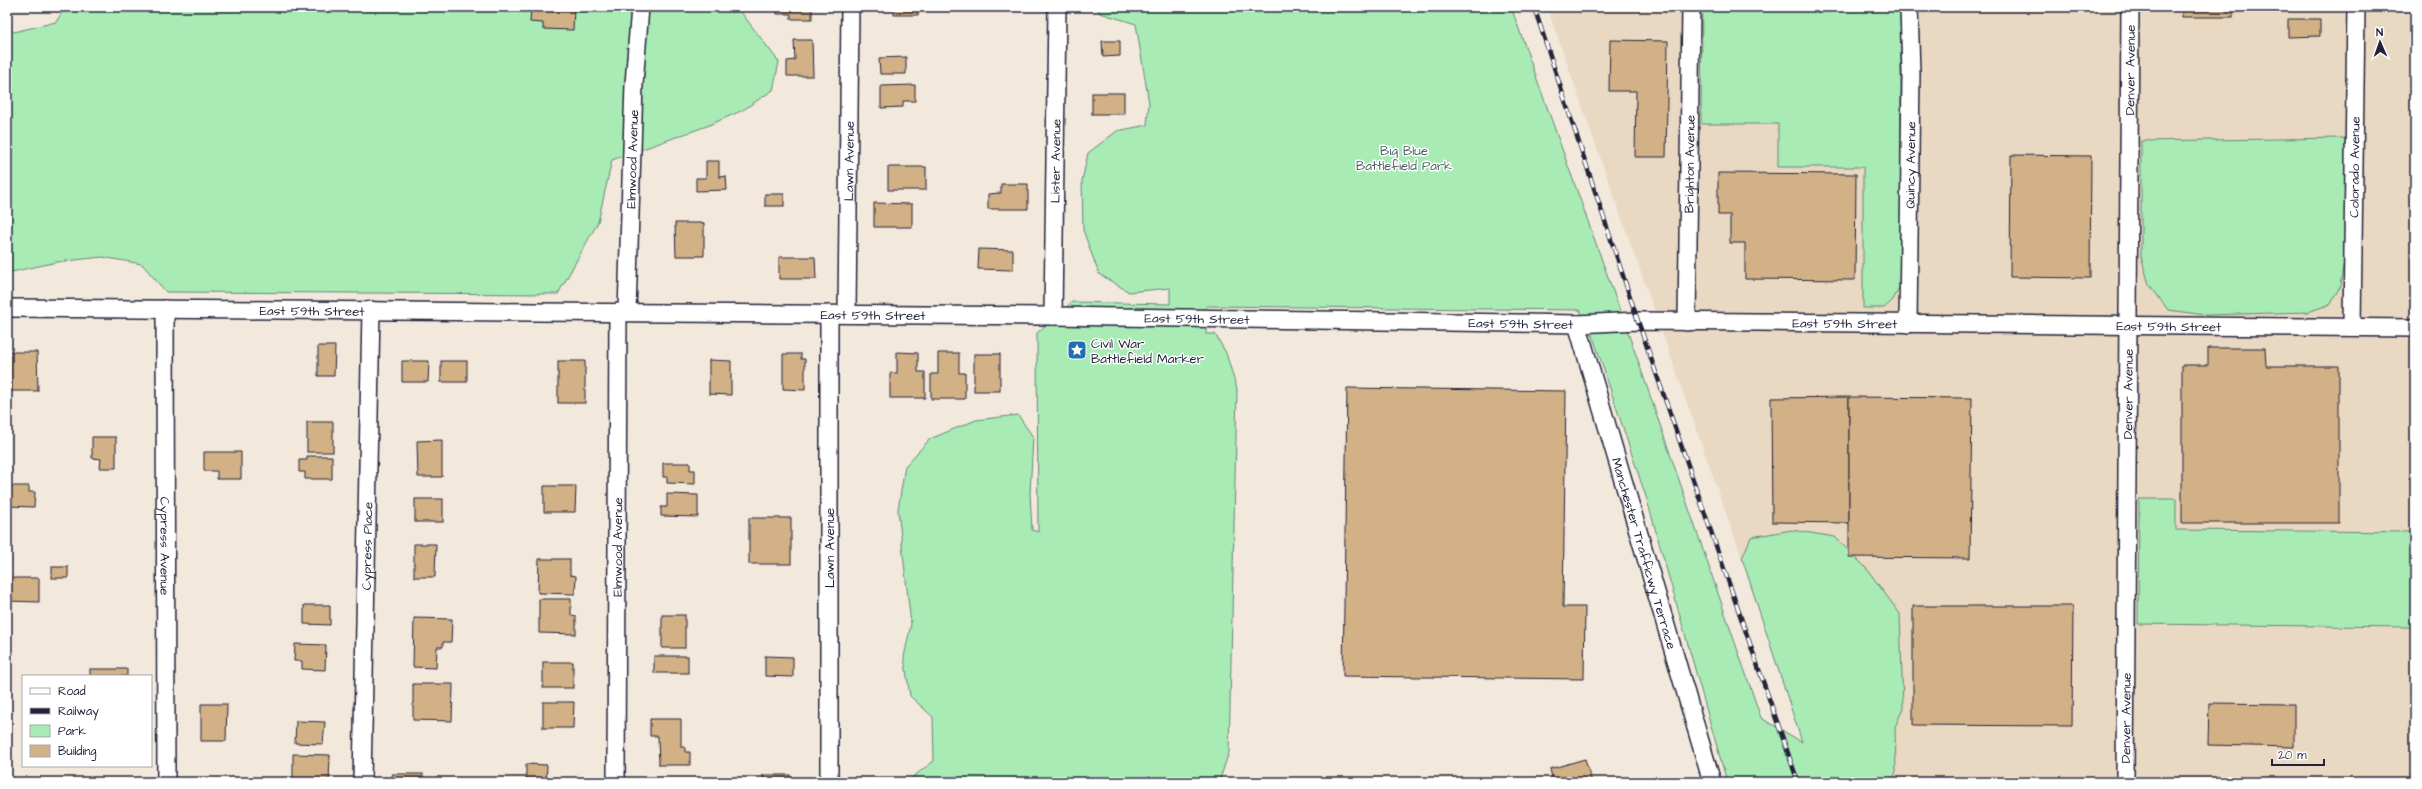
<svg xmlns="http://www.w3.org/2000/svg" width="2422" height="789" font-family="'Architects Daughter',sans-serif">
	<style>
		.built { fill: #e9d8c2 }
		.green { fill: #a8ebb5; stroke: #658678 }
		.building { fill: #d3b186; stroke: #22223b }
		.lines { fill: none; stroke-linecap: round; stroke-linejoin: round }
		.minor-casing { stroke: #22223b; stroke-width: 20 }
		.minor { stroke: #fff; stroke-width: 17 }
		.rail-casing { stroke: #22223b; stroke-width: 4.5 }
		.rail { stroke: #fff; stroke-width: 3; stroke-dasharray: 9; stroke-linecap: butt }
		.labels { text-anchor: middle; stroke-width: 3; stroke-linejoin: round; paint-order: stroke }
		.street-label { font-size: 13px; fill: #22223b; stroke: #fff }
		.park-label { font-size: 13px; fill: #4a5e60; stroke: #fff }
		.poi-label { font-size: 13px; fill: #22223b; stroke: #fff; text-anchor: start }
	</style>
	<rect width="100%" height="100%" fill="#f2e8db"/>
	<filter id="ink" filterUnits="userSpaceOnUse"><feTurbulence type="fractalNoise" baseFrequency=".025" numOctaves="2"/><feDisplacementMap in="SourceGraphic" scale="8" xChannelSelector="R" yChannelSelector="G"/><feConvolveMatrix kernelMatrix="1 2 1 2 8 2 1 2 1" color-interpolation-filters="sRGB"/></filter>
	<g filter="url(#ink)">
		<!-- built -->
		<path class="built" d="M 1547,7 L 2415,7 L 2415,782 L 1891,782 L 1895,727 L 1903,708 L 1751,537 L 1742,558 Z"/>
		<!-- green -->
		<g class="green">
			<path d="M 65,7 L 737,7 L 779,62 L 773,90 L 743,110 L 707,126 L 612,160 L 598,222 L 558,294 L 166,292 L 142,264 L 102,257 L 57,262 L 7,273 L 7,26 L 14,32 L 56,22 Z"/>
			<path d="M 1096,7 L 1511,7 L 1636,355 L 1761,718 L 1802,742 L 1742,558 L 1751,537 L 1792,530 L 1835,537 L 1867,569 L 1900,614 L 1903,708 L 1895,727 L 1896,772 L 1891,782 L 1727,782 L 1647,500 L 1593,337 L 1580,310 L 1206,306 L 1206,334 L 1215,334 L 1226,353 L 1237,389 L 1229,752 L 1219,782 L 906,782 L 934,761 L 933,717 L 910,696 L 904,657 L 911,624 L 898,510 L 905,466 L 930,439 L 976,420 L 1018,415 L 1033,437 L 1030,493 L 1032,530 L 1038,532 L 1037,333 L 1072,302 L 1170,304 L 1170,288 L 1129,292 L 1099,274 L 1083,230 L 1082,181 L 1088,153 L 1117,131 L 1147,125 L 1149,103 L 1136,24 L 1100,13 Z"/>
			<path d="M 1702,7 L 1901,7 L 1901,284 L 1893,300 L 1884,308 L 1863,308 L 1863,167 L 1778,167 L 1778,124 L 1701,124 Z"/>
			<path d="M 2345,138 L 2345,255 L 2340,286 L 2331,304 L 2308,312 L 2205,315 L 2168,310 L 2149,284 L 2141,257 L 2141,141 Z"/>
			<path d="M 2139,499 L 2176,499 L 2176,530 L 2414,532 L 2413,627 L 2138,624 Z"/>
		</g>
		<!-- building -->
		<g class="building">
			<path d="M 531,7 L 574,7 L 573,30 L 543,29 L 543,23 L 530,22 Z"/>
			<path d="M 777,7 L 812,7 L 812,19 L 791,19 L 791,14 L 777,14 Z"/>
			<path d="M 894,7 L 925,7 L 925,10 L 918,10 L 918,15 L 894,15 Z"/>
			<rect x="2182" y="7" width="51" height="10"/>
			<path d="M 2288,19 L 2320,19 L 2320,36 L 2288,37 Z"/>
			<path d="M 794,40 L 812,40 L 813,76 L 787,76 L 787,61 L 795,60 Z"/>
			<path d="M 1610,40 L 1668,41 L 1666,157 L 1635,157 L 1636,91 L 1609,91 Z"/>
			<path d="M 1102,41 L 1120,41 L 1120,56 L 1103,57 Z"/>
			<path d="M 906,57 L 906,74 L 880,74 L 879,58 Z"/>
			<path d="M 915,85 L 915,101 L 903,101 L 903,107 L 881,108 L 881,86 Z"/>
			<rect x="1092" y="93" width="32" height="21"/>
			<path d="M 2011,155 L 2091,156 L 2090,278 L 2010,277 Z"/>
			<path d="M 706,161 L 719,161 L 719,177 L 726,176 L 727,190 L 696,191 L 696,178 L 706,178 Z"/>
			<rect x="888" y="167" width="38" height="23"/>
			<path d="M 1718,173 L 1856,174 L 1855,280 L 1745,279 L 1745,243 L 1730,243 L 1730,215 L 1718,215 Z"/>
			<path d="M 1001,184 L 1028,184 L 1028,209 L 988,209 L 988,194 L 1001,193 Z"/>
			<rect x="765" y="194" width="19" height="12"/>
			<path d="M 874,203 L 912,204 L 912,227 L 874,227 Z"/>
			<path d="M 675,223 L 704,223 L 704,256 L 676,256 Z"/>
			<path d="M 979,249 L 1013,250 L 1013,270 L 978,269 Z"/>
			<path d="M 779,257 L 815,257 L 816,279 L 779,279 Z"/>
			<path d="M 318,346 L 335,346 L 334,376 L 318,376 Z"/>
			<path d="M 2208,348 L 2265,348 L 2266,366 L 2339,366 L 2339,523 L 2182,523 L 2182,365 L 2208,365 Z"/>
			<path d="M 7,352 L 37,352 L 38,391 L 7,391 Z"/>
			<path d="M 897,352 L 918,353 L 918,372 L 925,372 L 925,398 L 890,398 L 890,373 L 897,373 Z"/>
			<path d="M 938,353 L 959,353 L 959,373 L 965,373 L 965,399 L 931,399 L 931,374 L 938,374 Z"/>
			<path d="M 783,354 L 801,354 L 801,359 L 805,359 L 805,390 L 783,389 Z"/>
			<rect x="974" y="354" width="26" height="37"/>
			<path d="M 709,360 L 731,361 L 731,395 L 709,394 Z"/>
			<path d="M 402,361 L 429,361 L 428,382 L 402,382 Z"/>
			<rect x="441" y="361" width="26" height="21"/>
			<rect x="558" y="361" width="27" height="42"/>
			<path d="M 1347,388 L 1566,391 L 1563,607 L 1585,607 L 1584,679 L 1343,676 Z"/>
			<path d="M 1849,397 L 1849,523 L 1772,522 L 1771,398 Z"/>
			<path d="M 1849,397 L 1972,398 L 1970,558 L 1849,557 Z"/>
			<rect x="307" y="422" width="26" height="30"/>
			<path d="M 92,437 L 116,437 L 116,468 L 100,468 L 101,459 L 92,458 Z"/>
			<path d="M 442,440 L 442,477 L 418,477 L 417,441 Z"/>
			<path d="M 204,452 L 241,452 L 241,479 L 217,479 L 217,471 L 204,471 Z"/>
			<path d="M 307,456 L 332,456 L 332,479 L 305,479 L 305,472 L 299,472 L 299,460 L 307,460 Z"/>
			<path d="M 663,463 L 690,463 L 690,470 L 695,470 L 695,484 L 667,483 L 667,477 L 663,477 Z"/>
			<path d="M 7,486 L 29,486 L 29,492 L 35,492 L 34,507 L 7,506 Z"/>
			<path d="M 544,486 L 576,486 L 575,512 L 544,512 Z"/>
			<path d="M 667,494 L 698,495 L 698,517 L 661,516 L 661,507 L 667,507 Z"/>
			<rect x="415" y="499" width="28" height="23"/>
			<rect x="749" y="518" width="42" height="46"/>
			<path d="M 414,544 L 436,544 L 435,577 L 414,577 Z"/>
			<path d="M 539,559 L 570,559 L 570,575 L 576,576 L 575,594 L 538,593 Z"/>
			<rect x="52" y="567" width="16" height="11"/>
			<path d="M 7,578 L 39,578 L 39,602 L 7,601 Z"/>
			<path d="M 539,599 L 571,599 L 571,615 L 576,616 L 576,634 L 539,633 Z"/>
			<path d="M 304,605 L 330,605 L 330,625 L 304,624 Z"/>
			<path d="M 1913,606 L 2073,606 L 2072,726 L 1913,725 Z"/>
			<rect x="662" y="615" width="23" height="33"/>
			<path d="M 414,618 L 452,619 L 451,642 L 443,642 L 443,647 L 437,647 L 436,668 L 413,667 Z"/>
			<path d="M 295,644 L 326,645 L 325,670 L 302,669 L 302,661 L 294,661 Z"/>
			<rect x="654" y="656" width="34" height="17"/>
			<path d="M 765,656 L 793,657 L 793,677 L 765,676 Z"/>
			<rect x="543" y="662" width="30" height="26"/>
			<rect x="90" y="669" width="37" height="7"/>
			<path d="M 413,684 L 453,684 L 452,721 L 413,720 Z"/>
			<path d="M 543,702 L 574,702 L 573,728 L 543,728 Z"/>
			<path d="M 2209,703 L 2294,704 L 2294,747 L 2208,745 Z"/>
			<path d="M 201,704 L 227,704 L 226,741 L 201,741 Z"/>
			<path d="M 650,719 L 681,719 L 681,747 L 685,747 L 685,752 L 690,752 L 690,765 L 659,765 L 658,736 L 650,736 Z"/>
			<path d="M 296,721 L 325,722 L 323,744 L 295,743 Z"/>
			<path d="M 293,754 L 330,755 L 329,782 L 293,782 Z"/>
			<path d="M 1585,759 L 1592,782 L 1553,782 L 1550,769 Z"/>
			<path d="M 526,764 L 547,765 L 546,782 L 526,782 Z"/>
			<rect x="392" y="774" width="31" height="8"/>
			<rect x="763" y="775" width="27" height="7"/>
		</g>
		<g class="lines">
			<defs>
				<g id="minor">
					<path id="s1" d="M 7,308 L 1053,316 L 1577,324 L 1638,321 L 2415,328"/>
					<path id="s2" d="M 165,309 L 166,782"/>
					<path id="s3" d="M 627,312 L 634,84 L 640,7"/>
					<path id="s4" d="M 847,314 L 850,7"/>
					<path id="s5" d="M 1053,316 L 1057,7"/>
					<path id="s6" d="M 1687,322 L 1691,7"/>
					<path id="s7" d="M 1577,324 L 1712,782"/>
					<path id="s8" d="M 1908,324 L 1911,73 L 1909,7"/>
					<path id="s9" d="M 2352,327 L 2356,7"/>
					<path id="s10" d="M 362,782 L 371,310"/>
					<path id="s11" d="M 616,782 L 618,312"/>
					<path d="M 829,782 L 829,314"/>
					<path id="s12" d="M 2125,782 L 2130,7"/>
				</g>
			</defs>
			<!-- minor casing -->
			<use href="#minor" class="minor-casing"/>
			<!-- minor -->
			<use href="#minor" class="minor"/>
			<defs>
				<path id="rail" d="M 1534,7 L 1638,321 L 1798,782"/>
			</defs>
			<!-- rail casing -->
			<use href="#rail" class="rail-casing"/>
			<!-- rail -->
			<use href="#rail" class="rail"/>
		</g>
	</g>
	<!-- icons -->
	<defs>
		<symbol id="sight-square" viewBox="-11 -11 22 22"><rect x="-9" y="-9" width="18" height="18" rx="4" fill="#1f6fb2" stroke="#fff"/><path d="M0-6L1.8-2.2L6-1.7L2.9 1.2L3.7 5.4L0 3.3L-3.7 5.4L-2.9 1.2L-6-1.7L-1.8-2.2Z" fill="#fff"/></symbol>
	</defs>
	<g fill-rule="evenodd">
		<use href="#sight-square" x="1066" y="339" width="22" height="22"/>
	</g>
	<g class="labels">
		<!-- street labels -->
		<g class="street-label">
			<text dy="5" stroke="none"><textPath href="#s12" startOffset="712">Denver Avenue</textPath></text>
			<text dy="5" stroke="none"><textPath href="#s3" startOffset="153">Elmwood Avenue</textPath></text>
			<text dy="5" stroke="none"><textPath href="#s4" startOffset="153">Lawn Avenue</textPath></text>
			<text dy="5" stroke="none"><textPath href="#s5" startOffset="155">Lister Avenue</textPath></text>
			<text dy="5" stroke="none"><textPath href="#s6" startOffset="158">Brighton Avenue</textPath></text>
			<text dy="5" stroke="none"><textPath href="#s8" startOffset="159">Quincy Avenue</textPath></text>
			<text dy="5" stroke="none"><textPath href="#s9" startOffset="160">Colorado Avenue</textPath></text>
			<text dy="5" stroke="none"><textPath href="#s1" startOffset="305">East 59th Street</textPath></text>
			<text dy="5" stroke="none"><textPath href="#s1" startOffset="866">East 59th Street</textPath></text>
			<text dy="5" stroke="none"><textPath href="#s1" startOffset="1190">East 59th Street</textPath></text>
			<text dy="5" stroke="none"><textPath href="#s1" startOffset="1514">East 59th Street</textPath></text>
			<text dy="5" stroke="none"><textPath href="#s1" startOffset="1838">East 59th Street</textPath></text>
			<text dy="5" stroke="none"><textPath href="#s1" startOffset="2162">East 59th Street</textPath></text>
			<text dy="5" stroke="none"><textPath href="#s12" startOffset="388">Denver Avenue</textPath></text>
			<text dy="5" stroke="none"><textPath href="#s2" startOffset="237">Cypress Avenue</textPath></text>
			<text dy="5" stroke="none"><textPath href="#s10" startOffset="236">Cypress Place</textPath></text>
			<text dy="5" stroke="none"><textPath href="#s11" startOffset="235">Elmwood Avenue</textPath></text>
			<text transform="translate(829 548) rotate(-90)" y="5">Lawn Avenue</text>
			<text dy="5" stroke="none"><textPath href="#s7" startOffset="239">Manchester Trafficwy Terrace</textPath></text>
			<text dy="5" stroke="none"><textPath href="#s12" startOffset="64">Denver Avenue</textPath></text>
		</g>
		<!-- park labels -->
		<g class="park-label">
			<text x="1404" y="155">Big Blue<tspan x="1404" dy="15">Battlefield Park</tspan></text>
		</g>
		<!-- poi labels -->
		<g class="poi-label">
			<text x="1091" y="348">Civil War<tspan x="1091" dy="15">Battlefield Marker</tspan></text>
		</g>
	</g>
	<!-- margin -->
	<rect width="2422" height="789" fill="none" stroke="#fff" stroke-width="24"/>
	<rect x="12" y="12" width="2398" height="765" fill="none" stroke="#22223b" stroke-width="1.5" filter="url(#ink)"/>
	<!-- legend -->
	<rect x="22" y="675" width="130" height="92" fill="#ffffff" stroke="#a7a7b1"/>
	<rect x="30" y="688" width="20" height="6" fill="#ffffff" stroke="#a7a7b1"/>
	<text x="58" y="695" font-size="12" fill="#22223b">Road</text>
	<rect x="30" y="708" width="20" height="6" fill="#22223b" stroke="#a7a7b1"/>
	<text x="58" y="715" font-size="12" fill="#22223b">Railway</text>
	<rect x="30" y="725" width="20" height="12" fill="#a8ebb5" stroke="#a7a7b1"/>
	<text x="58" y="735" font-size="12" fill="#22223b">Park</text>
	<rect x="30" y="745" width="20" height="12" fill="#d3b186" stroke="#a7a7b1"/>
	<text x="58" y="755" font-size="12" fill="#22223b">Building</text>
	<!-- north arrow -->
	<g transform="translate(2380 42) rotate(358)" stroke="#ffffff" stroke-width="3" paint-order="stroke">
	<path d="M0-3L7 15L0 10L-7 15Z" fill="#22223b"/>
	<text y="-6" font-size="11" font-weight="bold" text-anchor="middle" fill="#22223b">N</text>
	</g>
	<!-- scale -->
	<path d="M2272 759v6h52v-6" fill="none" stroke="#22223b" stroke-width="2"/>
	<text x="2278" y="759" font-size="12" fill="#22223b" stroke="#ffffff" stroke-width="3" paint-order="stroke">20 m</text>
</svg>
